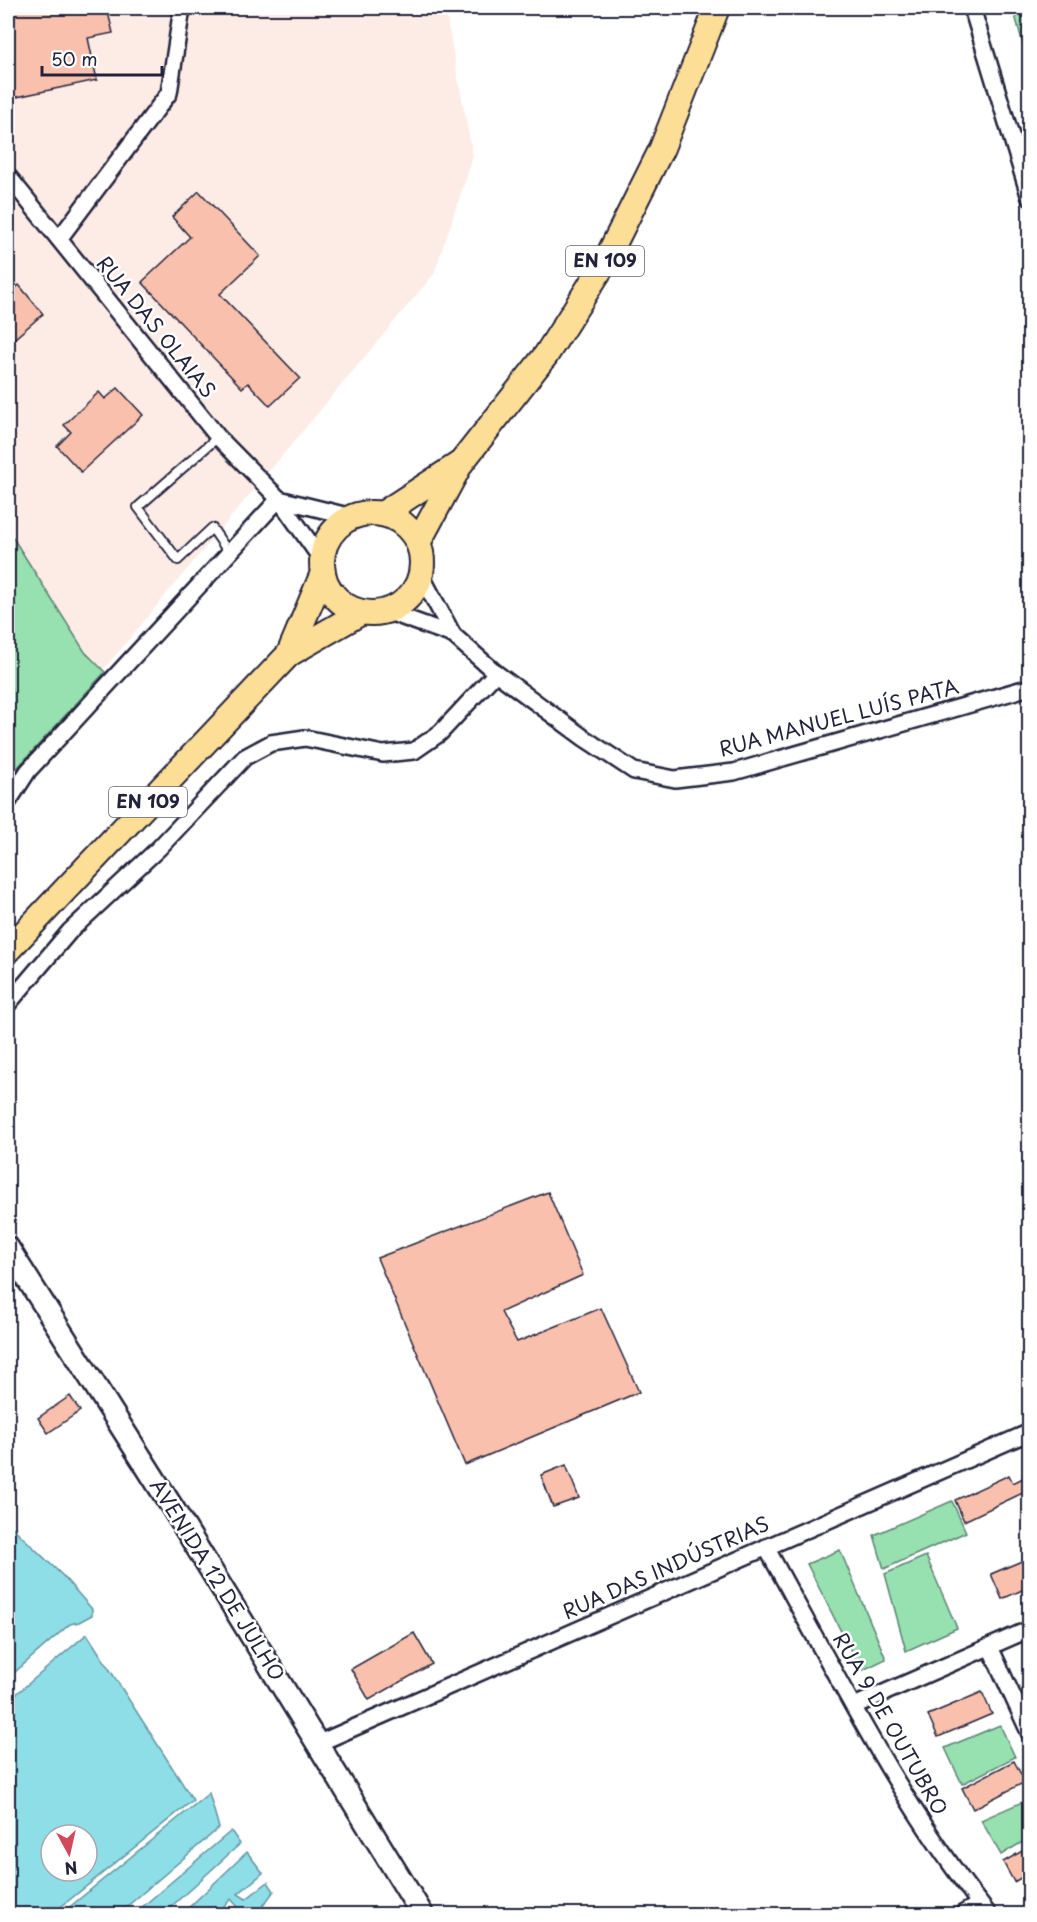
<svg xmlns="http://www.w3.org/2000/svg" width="1037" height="1922" font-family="'Playpen Sans',sans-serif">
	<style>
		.built { fill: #fdece6 }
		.green { fill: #97e0af; stroke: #5c8175; stroke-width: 1.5 }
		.water { fill: #8ddee6; stroke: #6293a2; stroke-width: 1.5; fill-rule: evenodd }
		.building { fill: #f9c1ad; stroke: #22223b; stroke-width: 1.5 }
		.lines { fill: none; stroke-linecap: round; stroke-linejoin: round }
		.lane-casing { stroke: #22223b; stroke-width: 12 }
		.street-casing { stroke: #22223b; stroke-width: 20 }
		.secondary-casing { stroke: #22223b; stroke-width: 26 }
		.primary-casing { stroke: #22223b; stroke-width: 28 }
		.lane { stroke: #fff; stroke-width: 8 }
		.street { stroke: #fff; stroke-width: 15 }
		.secondary { stroke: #fff; stroke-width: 21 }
		.primary { stroke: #fdde96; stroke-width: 24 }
		.labels { text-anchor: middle; stroke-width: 5; stroke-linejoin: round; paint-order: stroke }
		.shield { fill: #fff; stroke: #646476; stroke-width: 1.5 }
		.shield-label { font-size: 18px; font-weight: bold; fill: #22223b }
		.street-label { font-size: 20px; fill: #22223b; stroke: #fff }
	</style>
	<rect width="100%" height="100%" fill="#fff"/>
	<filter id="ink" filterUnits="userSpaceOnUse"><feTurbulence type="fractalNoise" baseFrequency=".0167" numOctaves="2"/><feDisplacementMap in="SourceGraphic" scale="12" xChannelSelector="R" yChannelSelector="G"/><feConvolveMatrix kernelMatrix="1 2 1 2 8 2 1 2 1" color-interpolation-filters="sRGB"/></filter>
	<g filter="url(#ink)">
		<!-- built -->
		<path class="built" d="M 8,8 L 445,8 L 473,157 L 434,274 L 104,669 L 85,652 L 8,530 Z"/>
		<!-- green -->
		<g class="green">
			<path d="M 1013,8 L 1029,8 L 1029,67 L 1029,66 Z"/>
			<path d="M 8,530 L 85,652 L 105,672 L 8,778 Z"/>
			<path d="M 952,1501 L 966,1532 L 884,1569 L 874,1535 Z"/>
			<path d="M 840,1550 L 886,1659 L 861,1671 L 807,1564 Z"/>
			<path d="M 926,1556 L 957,1628 L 906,1651 L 885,1574 Z"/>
			<path d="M 1000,1725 L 1015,1757 L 962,1784 L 945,1748 Z"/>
			<path d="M 1029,1799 L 1029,1838 L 1001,1855 L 981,1820 Z"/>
		</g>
		<!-- water -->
		<g class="water">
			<path d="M 8,1523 L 62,1575 L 92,1609 L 92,1615 L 79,1622 L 70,1624 L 8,1678 Z"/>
			<path d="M 87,1634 L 193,1800 L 52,1914 L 8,1914 L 8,1701 ZM 51,1835 L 87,1835 L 87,1871 L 51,1871 Z"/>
			<path d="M 209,1793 L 219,1828 L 118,1914 L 61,1914 Z"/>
			<path d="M 231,1831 L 240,1844 L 163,1914 L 134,1914 Z"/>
			<path d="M 247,1852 L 263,1873 L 238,1894 L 246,1899 L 268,1882 L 274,1891 L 257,1914 L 232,1914 L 238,1907 L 231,1899 L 216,1914 L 182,1914 Z"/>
		</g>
		<!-- building -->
		<g class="building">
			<path d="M 8,8 L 107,8 L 113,33 L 88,38 L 97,80 L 12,98 L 8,73 Z"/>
			<path d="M 199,191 L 260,256 L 220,294 L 300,378 L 270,406 L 248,383 L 242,388 L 142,282 L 190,237 L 172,217 Z"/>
			<path d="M 19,285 L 43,314 L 8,344 L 8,294 Z"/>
			<path d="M 118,388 L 143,415 L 81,472 L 57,446 L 71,432 L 64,425 L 99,392 L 105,399 Z"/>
			<path d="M 548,1192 L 583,1275 L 501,1312 L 517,1342 L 601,1308 L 639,1392 L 465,1465 L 377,1258 Z"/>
			<path d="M 70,1396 L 80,1411 L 48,1433 L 38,1418 Z"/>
			<path d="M 566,1465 L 579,1498 L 553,1507 L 541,1475 Z"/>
			<path d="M 1009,1475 L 1013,1483 L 1029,1475 L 1029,1490 L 964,1521 L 955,1500 Z"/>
			<path d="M 1029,1558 L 1029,1587 L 1002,1599 L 991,1574 Z"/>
			<path d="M 414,1633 L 432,1664 L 369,1700 L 351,1669 Z"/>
			<path d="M 982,1692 L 992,1714 L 938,1737 L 928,1715 Z"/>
			<path d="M 1014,1761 L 1025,1782 L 973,1809 L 962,1788 Z"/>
			<path d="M 1029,1847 L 1029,1873 L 1014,1882 L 1003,1862 Z"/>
		</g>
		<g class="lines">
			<defs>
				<path id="lane" d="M 218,437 L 138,507 L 178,560 L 212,528 L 229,553"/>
				<g id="street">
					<path d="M 972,8 L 1030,198"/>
					<path d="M 8,176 L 218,437 L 279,499 L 322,560"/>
					<path d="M 59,239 L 169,93 L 182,8"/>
					<path d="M 279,499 L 352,517"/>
					<path d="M 421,575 L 453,635 L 496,673 L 584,738 L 634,771 L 675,779 L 734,772 L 1030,687"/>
					<path d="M 386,611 L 453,635"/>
					<path d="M 8,802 L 28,771 L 279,499"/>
					<path d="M 8,1004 L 70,931 L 159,848 L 245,757 L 271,743 L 305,738 L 383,754 L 414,751 L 440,733 L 496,673"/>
					<path d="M 766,1547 C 835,1672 899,1802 988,1914"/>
					<path d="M 990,1647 L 1030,1734"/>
					<path d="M 854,1706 L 1030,1629"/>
					<path d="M 319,1743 L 1030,1432"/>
					<path d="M 962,1914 L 979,1904"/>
				</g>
				<path id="secondary" d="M 8,1248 L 174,1510 L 422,1914"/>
				<g id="primary">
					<circle cx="372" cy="563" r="50"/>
					<path d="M 382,514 L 459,464"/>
					<path d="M 418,543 L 461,463 L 546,355 L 605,262 L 662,148 L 717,8"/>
					<path d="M 289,654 L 323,573"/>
					<path d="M 8,950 L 289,654 L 362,612"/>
				</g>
			</defs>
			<!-- lane casing -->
			<use href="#lane" class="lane-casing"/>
			<!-- street casing -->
			<use href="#street" class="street-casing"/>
			<!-- secondary casing -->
			<use href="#secondary" class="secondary-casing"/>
			<!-- primary casing -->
			<use href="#primary" class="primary-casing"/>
			<!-- lane -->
			<use href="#lane" class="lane"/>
			<!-- street -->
			<use href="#street" class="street"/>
			<!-- secondary -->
			<use href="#secondary" class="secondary"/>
			<!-- primary -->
			<use href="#primary" class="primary"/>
		</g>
	</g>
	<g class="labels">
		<!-- shield labels -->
		<g class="shield">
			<rect x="566" y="246" width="78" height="30" rx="4.5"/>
			<rect x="109" y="787" width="78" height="30" rx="4.5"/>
		</g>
		<g class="shield-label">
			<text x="605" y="267">EN 109</text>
			<text x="148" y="808">EN 109</text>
		</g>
		<!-- street labels -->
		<g class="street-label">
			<text transform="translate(156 327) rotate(51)" y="7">RUA DAS OLAIAS</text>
			<text transform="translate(839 718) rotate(-15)" y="7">RUA MANUEL LUÍS PATA</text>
			<text transform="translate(666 1568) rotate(-24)" y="7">RUA DAS INDÚSTRIAS</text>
			<text transform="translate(217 1580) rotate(58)" y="7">AVENIDA 12 DE JULHO</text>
			<text transform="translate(890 1724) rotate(60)" y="7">RUA 9 DE OUTUBRO</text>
		</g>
	</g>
	<!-- margin -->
	<rect width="1037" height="1922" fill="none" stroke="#fff" stroke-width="30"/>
	<rect x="15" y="15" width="1007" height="1892" fill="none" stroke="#22223b" stroke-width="2" filter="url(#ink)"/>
	<!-- north arrow -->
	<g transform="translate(69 1853) rotate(172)"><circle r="28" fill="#ffffff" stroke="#a7a7b1" stroke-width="1.5"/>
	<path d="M0-4.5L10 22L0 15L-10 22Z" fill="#d1495b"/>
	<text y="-9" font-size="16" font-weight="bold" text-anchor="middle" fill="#22223b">N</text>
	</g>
	<!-- scale -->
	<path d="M42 66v9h120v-9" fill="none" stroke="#22223b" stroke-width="3"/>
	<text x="51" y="66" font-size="18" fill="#22223b" stroke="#ffffff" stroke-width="4.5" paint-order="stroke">50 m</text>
</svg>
